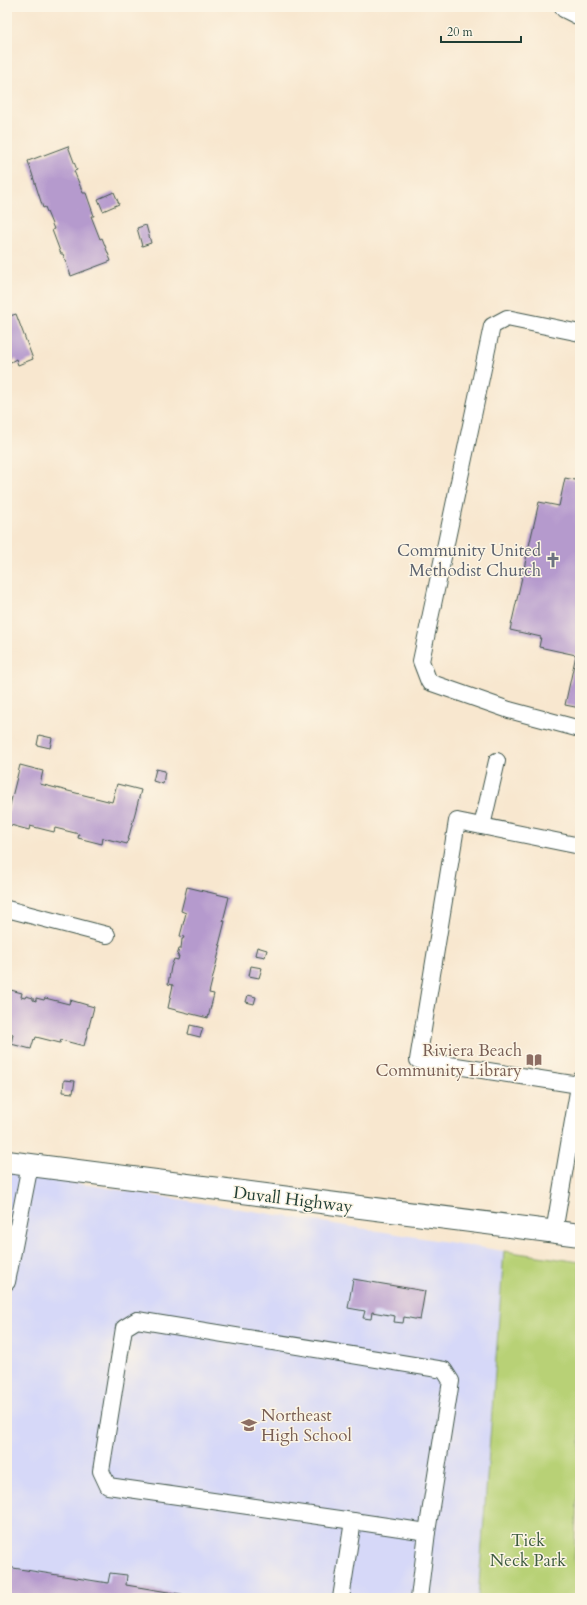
<svg xmlns="http://www.w3.org/2000/svg" width="587" height="1605" font-family="Cardo,serif">
	<style>
		.built { fill: #d6d8f8 }
		.green { fill: #b8d176; stroke: #6c8755 }
		.building { fill: #b59acd }
		.lines { fill: none; stroke-linecap: round; stroke-linejoin: round }
		.service-casing { stroke: #40564b; stroke-width: 18 }
		.minor-casing { stroke: #40564b; stroke-width: 24 }
		.tertiary-casing { stroke: #40564b; stroke-width: 24 }
		.service { stroke: #fff; stroke-width: 16 }
		.minor { stroke: #fff; stroke-width: 22 }
		.tertiary { stroke: #fff; stroke-width: 22 }
		.labels { text-anchor: middle; stroke-width: 3; stroke-linejoin: round; paint-order: stroke }
		.worship-label { font-size: 17px; fill: #5b616d; stroke: #fcf5e5; text-anchor: end }
		.education-label { font-size: 17px; fill: #785e54; stroke: #fcf5e5; text-anchor: end }
		.street-label { font-size: 17px; fill: #1f3d34; stroke: #fcf5e5 }
		.park-label { font-size: 17px; fill: #3e5b41; stroke: #fcf5e5 }
	</style>
	<rect width="100%" height="100%" fill="#fcf5e5"/>
	<filter id="ink" filterUnits="userSpaceOnUse"><feTurbulence type="fractalNoise" baseFrequency=".025" numOctaves="2"/><feDisplacementMap in="SourceGraphic" scale="8" xChannelSelector="R" yChannelSelector="G"/><feConvolveMatrix kernelMatrix="1 2 1 2 8 2 1 2 1" color-interpolation-filters="sRGB"/></filter>
	<filter id="wash" filterUnits="userSpaceOnUse"><feTurbulence type="fractalNoise" baseFrequency=".012" numOctaves="4" result="noise"/><feDisplacementMap in="SourceGraphic" scale="16" xChannelSelector="R" yChannelSelector="G"/><feGaussianBlur stdDeviation="0.9" result="paint"/><feColorMatrix in="noise" values="0 0 0 0 0 0 0 0 0 0 0 0 0 0 0 0 0 1.4 0 .05"/><feComposite in="paint" operator="in"/></filter>
	<g filter="url(#wash)">
		<rect width="100%" height="100%" fill="#f8e7cf"/>
		<!-- built -->
		<path class="built" d="M 7,1172 L 504,1251 L 478,1598 L 7,1598 Z"/>
		<!-- green -->
		<path class="green" d="M 504,1251 L 580,1262 L 580,1439 L 574,1563 L 580,1563 L 580,1598 L 478,1598 Z"/>
		<g id="blocks">
			<!-- building -->
			<g class="building">
				<path d="M 68,146 L 77,170 L 74,171 L 83,193 L 86,193 L 94,216 L 91,216 L 100,239 L 102,238 L 111,261 L 71,276 L 63,254 L 61,254 L 52,230 L 54,229 L 45,207 L 43,208 L 28,161 Z"/>
				<path d="M 114,192 L 119,204 L 103,211 L 98,199 Z"/>
				<path d="M 146,225 L 151,243 L 142,246 L 137,228 Z"/>
				<path d="M 16,314 L 33,359 L 18,365 L 16,359 L 9,363 L 10,367 L 7,369 L 7,317 Z"/>
				<path d="M 565,478 L 580,481 L 580,708 L 565,705 L 576,655 L 539,647 L 541,637 L 510,630 L 539,502 L 559,506 Z"/>
				<path d="M 39,735 L 52,738 L 50,748 L 37,745 Z"/>
				<path d="M 20,765 L 43,771 L 40,784 L 112,802 L 117,784 L 141,790 L 127,844 L 103,838 L 102,844 L 78,838 L 79,834 L 55,828 L 54,832 L 30,826 L 29,830 L 7,824 L 7,817 Z"/>
				<path d="M 156,769 L 165,771 L 163,784 L 153,781 Z"/>
				<path d="M 187,887 L 229,897 L 223,921 L 225,921 L 219,945 L 221,945 L 220,948 L 209,993 L 214,994 L 208,1018 L 168,1008 L 173,985 L 168,984 L 171,967 L 174,959 L 178,960 L 179,956 L 177,956 L 179,949 L 181,949 L 182,939 L 183,939 L 184,937 L 180,936 L 186,913 L 181,911 Z"/>
				<path d="M 257,947 L 267,950 L 265,957 L 255,955 Z"/>
				<path d="M 251,966 L 262,968 L 259,978 L 249,976 Z"/>
				<path d="M 7,989 L 22,993 L 21,997 L 25,998 L 26,996 L 33,998 L 33,1000 L 36,1001 L 36,998 L 44,1000 L 45,998 L 69,1004 L 70,1000 L 94,1007 L 84,1046 L 61,1040 L 60,1043 L 36,1037 L 35,1040 L 34,1039 L 31,1049 L 11,1044 L 13,1034 L 7,1032 Z"/>
				<path d="M 248,995 L 256,997 L 254,1004 L 246,1002 Z"/>
				<path d="M 190,1025 L 203,1028 L 200,1037 L 188,1034 Z"/>
				<path d="M 64,1080 L 75,1081 L 73,1093 L 63,1092 Z"/>
				<path d="M 353,1279 L 425,1291 L 420,1320 L 404,1317 L 403,1323 L 394,1322 L 395,1316 L 372,1312 L 371,1319 L 363,1318 L 365,1311 L 348,1308 Z"/>
				<path d="M 7,1567 L 108,1583 L 110,1573 L 127,1575 L 126,1585 L 186,1595 L 186,1598 L 7,1598 Z"/>
			</g>
		</g>
	</g>
	<g filter="url(#ink)">
		<use href="#blocks" fill-opacity="0" stroke="#40564b" stroke-width="1"/>
		<g class="lines">
			<defs>
				<g id="service">
					<path d="M 580,333 L 507,318 L 492,326 L 421,661 L 429,682 L 509,710 L 580,729"/>
					<path d="M 482,826 L 497,761"/>
					<path d="M 7,909 L 107,935"/>
					<path d="M 579,1085 L 418,1060 L 457,821 L 580,846"/>
					<path d="M 554,1232 L 580,1080"/>
					<path d="M 7,1282 L 30,1165"/>
					<path d="M 353,1521 L 108,1486 L 101,1471 L 124,1328 L 137,1320 L 444,1370 L 451,1381 L 427,1532"/>
					<path d="M 341,1598 L 353,1521 L 427,1532 L 419,1598"/>
				</g>
				<path id="minor" d="M 566,7 L 580,14"/>
				<path id="tertiary" d="M 7,1162 L 580,1235"/>
			</defs>
			<!-- service casing -->
			<use href="#service" class="service-casing"/>
			<!-- minor casing -->
			<use href="#minor" class="minor-casing"/>
			<!-- tertiary casing -->
			<use href="#tertiary" class="tertiary-casing"/>
			<!-- service -->
			<use href="#service" class="service"/>
			<!-- minor -->
			<use href="#minor" class="minor"/>
			<!-- tertiary -->
			<use href="#tertiary" class="tertiary"/>
		</g>
	</g>
	<!-- icons -->
	<defs>
		<symbol id="church-bare" viewBox="-9 -9 18 18"><path d="M-1.2-6h2.4v3.5h3.3v2.4h-3.3V6h-2.4V-.1h-3.3v-2.4h3.3Z" fill="#6b7280" stroke="#fcf5e5" stroke-width="2.5" paint-order="stroke"/></symbol>
		<symbol id="library-bare" viewBox="-9 -9 18 18"><path d="M-6-4Q-3-5.5-.7-3.5V5Q-3 3-6 4ZM6-4Q3-5.5 .7-3.5V5Q3 3 6 4Z" fill="#8d6e63" stroke="#fcf5e5" stroke-width="2.5" paint-order="stroke"/></symbol>
		<symbol id="school-bare" viewBox="-9 -9 18 18"><path d="M0-5L7-2L0 1L-7-2ZM-4 1L0 2.5L4 1V4Q0 6-4 4Z" fill="#8d6e63" stroke="#fcf5e5" stroke-width="2.5" paint-order="stroke"/></symbol>
	</defs>
	<g fill-rule="evenodd">
		<use href="#church-bare" x="542" y="549" width="22" height="22"/>
		<use href="#library-bare" x="523" y="1049" width="22" height="22"/>
		<use href="#school-bare" x="238" y="1414" width="22" height="22"/>
	</g>
	<g class="labels">
		<!-- worship labels -->
		<g class="worship-label">
			<text x="541" y="556">Community United<tspan x="541" dy="20">Methodist Church</tspan></text>
		</g>
		<!-- education labels -->
		<g class="education-label">
			<text x="522" y="1056">Riviera Beach<tspan x="522" dy="20">Community Library</tspan></text>
			<text x="261" y="1421" text-anchor="start">Northeast<tspan x="261" dy="20">High School</tspan></text>
		</g>
		<!-- street labels -->
		<g class="street-label">
			<text transform="translate(293 1199) rotate(7)" y="6">Duvall Highway</text>
		</g>
		<!-- park labels -->
		<g class="park-label">
			<text x="528" y="1546">Tick<tspan x="528" dy="20">Neck Park</tspan></text>
		</g>
	</g>
	<!-- margin -->
	<rect width="587" height="1605" fill="none" stroke="#fcf5e5" stroke-width="24"/>
	<!-- scale -->
	<path d="M441 36v6h80v-6" fill="none" stroke="#1f3d34" stroke-width="2"/>
	<text x="447" y="36" font-size="12" fill="#1f3d34" stroke="#fcf5e5" stroke-width="3" paint-order="stroke">20 m</text>
</svg>
